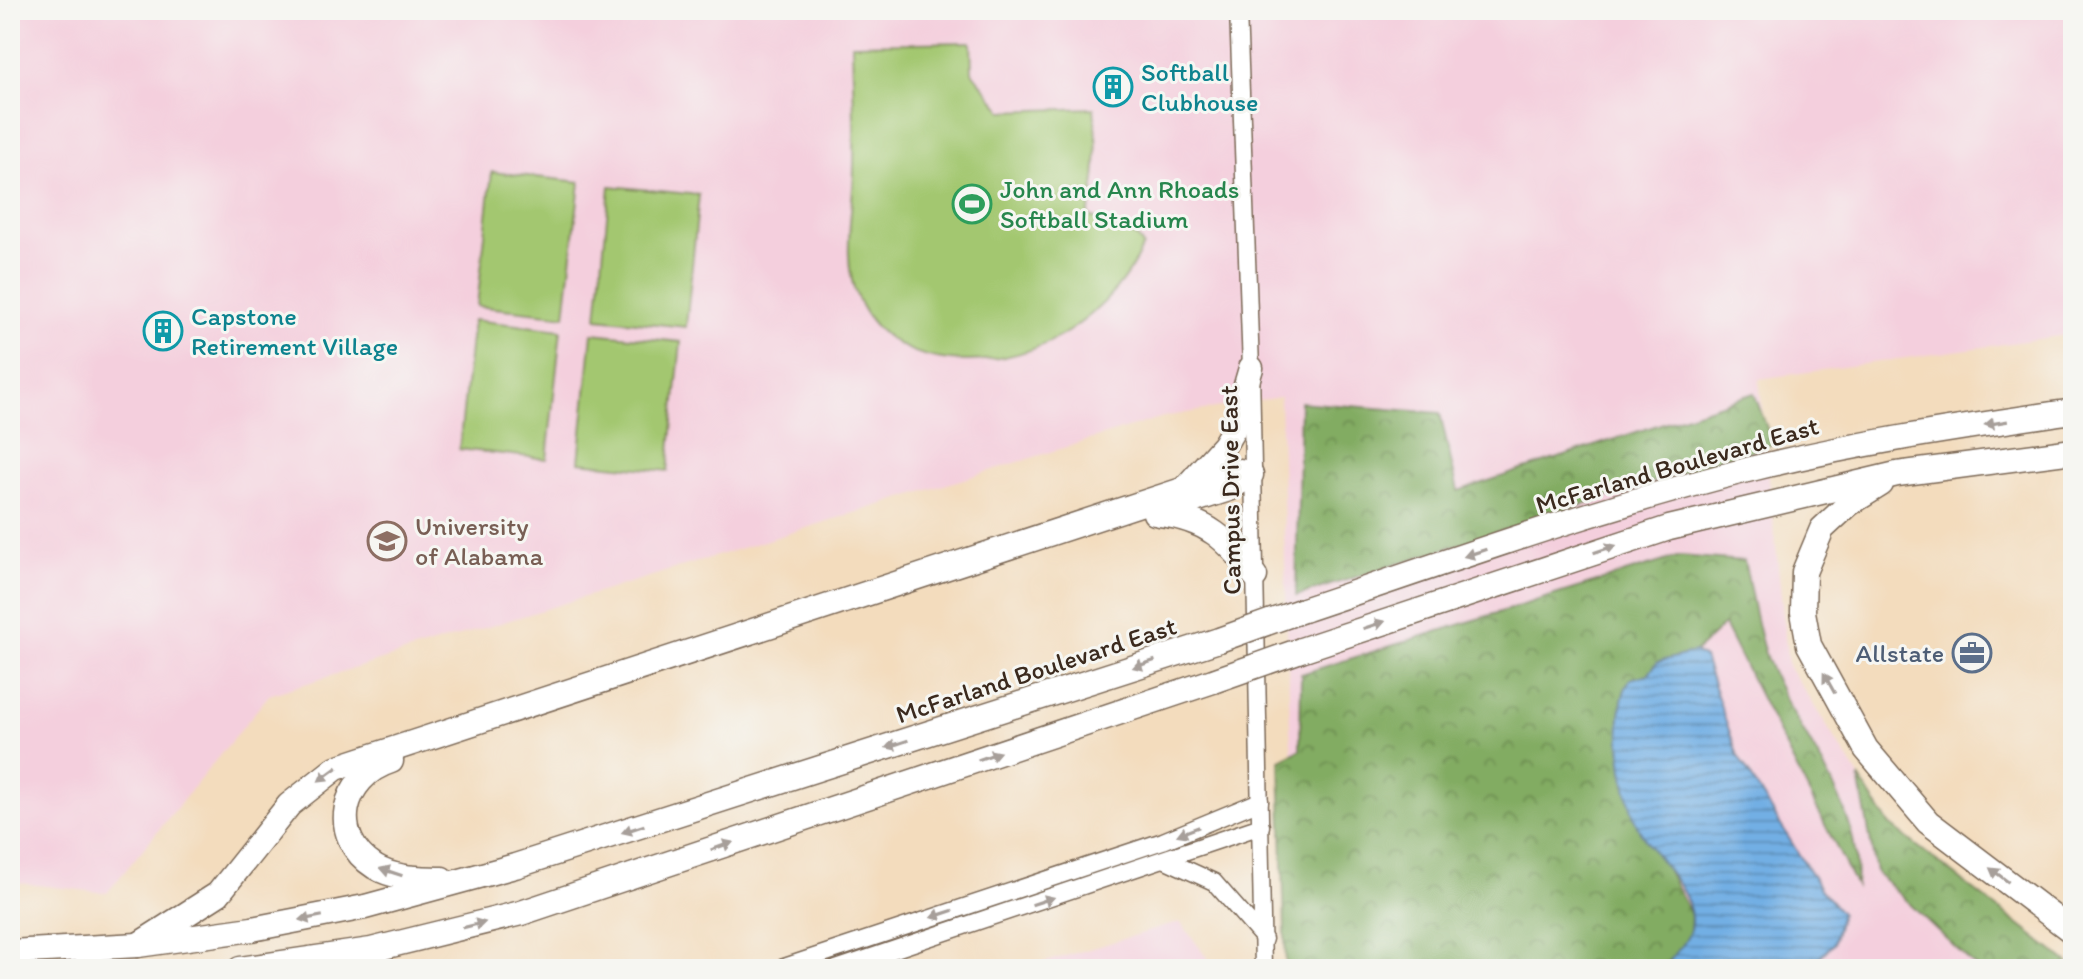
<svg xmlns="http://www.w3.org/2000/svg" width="2083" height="979" font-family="Itim,sans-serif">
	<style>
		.built { fill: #f4cfdd }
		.forest { fill: url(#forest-crowns); stroke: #5e6b40; stroke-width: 2 }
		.garden { fill: #a3c770; stroke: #6f7847; stroke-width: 2 }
		.water { fill: url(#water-rules); stroke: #566c81; stroke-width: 2 }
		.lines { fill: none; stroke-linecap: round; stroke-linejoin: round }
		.minor-casing { stroke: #7b6856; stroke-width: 19 }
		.highway-casing { stroke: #7b6856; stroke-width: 27 }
		.minor { stroke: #fff; stroke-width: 16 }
		.highway { stroke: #fff; stroke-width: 24 }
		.highway-bridge-casing { stroke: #7b6856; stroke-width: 27; stroke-linecap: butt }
		.highway-bridge { stroke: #fff; stroke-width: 24 }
		.oneway { fill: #a79f9a }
		.labels { text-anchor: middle; stroke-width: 6; stroke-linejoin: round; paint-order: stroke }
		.culture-label { font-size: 26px; fill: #0d838f; stroke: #f6f6f2; text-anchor: start }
		.leisure-label { font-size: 26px; fill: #27864d; stroke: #f6f6f2; text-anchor: start }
		.street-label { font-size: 26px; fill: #3b2a1e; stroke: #f6f6f2 }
		.education-label { font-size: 26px; fill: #785e54; stroke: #f6f6f2; text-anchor: start }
		.service-label { font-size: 26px; fill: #4e5e75; stroke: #f6f6f2; text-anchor: end }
	</style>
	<defs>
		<pattern id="forest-crowns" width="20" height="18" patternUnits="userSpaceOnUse" patternTransform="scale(2)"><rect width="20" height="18" fill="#82ac62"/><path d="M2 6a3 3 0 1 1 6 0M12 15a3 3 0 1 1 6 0" fill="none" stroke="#6c8c50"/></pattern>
		<pattern id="water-rules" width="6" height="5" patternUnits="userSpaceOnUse" patternTransform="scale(2)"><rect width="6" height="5" fill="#72afe4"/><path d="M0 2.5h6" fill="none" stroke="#5f8fb8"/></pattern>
	</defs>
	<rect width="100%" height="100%" fill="#f6f6f2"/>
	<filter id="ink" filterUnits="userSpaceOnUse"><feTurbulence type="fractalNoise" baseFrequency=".0125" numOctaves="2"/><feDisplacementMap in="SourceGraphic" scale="16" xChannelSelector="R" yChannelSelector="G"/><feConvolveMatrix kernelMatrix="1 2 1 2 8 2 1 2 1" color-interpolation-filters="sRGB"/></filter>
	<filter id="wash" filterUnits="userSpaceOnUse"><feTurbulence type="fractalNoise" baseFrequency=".006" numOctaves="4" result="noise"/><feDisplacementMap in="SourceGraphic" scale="32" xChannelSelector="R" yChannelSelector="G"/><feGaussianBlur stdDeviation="1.8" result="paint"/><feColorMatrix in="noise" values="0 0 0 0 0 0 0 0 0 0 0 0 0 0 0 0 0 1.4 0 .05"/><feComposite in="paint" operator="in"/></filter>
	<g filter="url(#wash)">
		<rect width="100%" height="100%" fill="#f3dcbd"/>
		<!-- built -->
		<g class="built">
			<path d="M 10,10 L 2073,10 L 2073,334 L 1759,379 L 1788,665 L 1889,824 L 2072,966 L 2071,969 L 1322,969 L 1302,902 L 1290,727 L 1280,397 L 1163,417 L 269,695 L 107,893 L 10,882 Z"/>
			<path d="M 1180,922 L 1216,969 L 1022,969 Z"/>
		</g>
		<!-- forest -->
		<g class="forest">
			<path d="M 1754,393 L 1773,444 L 1296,596 L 1300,402 L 1440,413 L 1458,491 Z"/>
			<path d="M 1680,556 L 1744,561 C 1752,593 1756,631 1768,662 C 1797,737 1864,802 1856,886 L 1724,625 L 1695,652 L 1658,662 L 1649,674 L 1630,679 L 1667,869 L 1691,915 L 1690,936 L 1670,960 L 1670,969 L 1286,969 L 1280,760 L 1300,750 L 1301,674 Z"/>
			<path d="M 1859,777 L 1889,824 L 2072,966 L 2071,969 L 1978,969 L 1876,872 Z"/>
		</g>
		<!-- garden -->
		<g class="garden">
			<path d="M 971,42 L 972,72 L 1003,111 L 1094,108 C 1098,146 1098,179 1088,216 L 1138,238 L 1143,246 C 1128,279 1102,308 1072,329 C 1010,372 894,380 858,299 C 840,259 854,208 854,166 C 855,125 853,84 852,44 Z"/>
			<path d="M 492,172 L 580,182 L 565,316 L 477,306 Z"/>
			<path d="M 610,186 L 699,195 L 686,327 L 597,318 Z"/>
			<path d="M 473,320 L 561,330 L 547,459 L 459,449 Z"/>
			<path d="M 592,333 L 681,342 L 668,471 L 579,462 Z"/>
		</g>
		<!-- water -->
		<path class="water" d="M 1695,652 L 1704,658 L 1738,756 L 1821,890 L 1841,913 L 1833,944 L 1808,969 L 1670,969 L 1670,960 C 1681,946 1692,938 1691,918 C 1689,883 1649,855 1636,823 C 1623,787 1610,712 1630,679 L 1649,674 L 1657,662 Z"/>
	</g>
	<g filter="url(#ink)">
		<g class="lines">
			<defs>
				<g id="minor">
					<path d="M 1238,10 L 1251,368 L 1263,969"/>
					<path d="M 1166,860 L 1214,882 L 1264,939"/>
					<path d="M 778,969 L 1163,841 L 1260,801"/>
					<path d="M 836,969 L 1261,826"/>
				</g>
				<g id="highway">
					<path d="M 1881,484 L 1849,504 L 1822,529 L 1804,572 L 1803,612 L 1809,645 L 1866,749 L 1928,822 L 2073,932"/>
					<path d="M 1187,486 L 1224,445 L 1233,430 L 1251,368"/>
					<path d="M 1160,514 C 1207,519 1228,540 1255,576"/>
					<path d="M 1303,610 C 1453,560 1602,506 1755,468 C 1860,442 1966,427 2073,411"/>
					<path d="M 1301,650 L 1669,528 L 1897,474 L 2073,451"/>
					<path d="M 391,761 C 341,777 328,837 375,867 C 395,879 419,878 442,879"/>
					<path d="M 138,945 L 218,894 L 289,805 L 336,768 L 1240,471 L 1251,475 L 1229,489 L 1155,513"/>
					<path d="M 10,952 L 138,945 L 252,929 L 365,907 L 515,866 L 1219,640"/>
					<path d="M 240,969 L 371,950 L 521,913 L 1213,681"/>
				</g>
			</defs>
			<!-- minor casing -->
			<use href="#minor" class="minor-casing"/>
			<!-- highway casing -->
			<use href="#highway" class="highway-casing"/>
			<!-- minor -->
			<use href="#minor" class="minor"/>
			<!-- highway -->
			<use href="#highway" class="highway"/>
			<defs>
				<g id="highway-bridge">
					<path d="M 1219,640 L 1303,610"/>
					<path d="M 1213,681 L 1301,650"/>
				</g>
			</defs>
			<!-- highway-bridge casing -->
			<use href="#highway-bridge" class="highway-bridge-casing"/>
			<!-- highway-bridge -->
			<use href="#highway-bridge" class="highway-bridge"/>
		</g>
		<!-- one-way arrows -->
		<defs><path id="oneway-solid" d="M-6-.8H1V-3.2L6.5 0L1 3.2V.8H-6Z" transform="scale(2)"/></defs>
		<g class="oneway">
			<use href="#oneway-solid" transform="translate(1996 423) rotate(171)"/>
			<use href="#oneway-solid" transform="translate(1605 549) rotate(-18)"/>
			<use href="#oneway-solid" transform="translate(1475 553) rotate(162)"/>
			<use href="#oneway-solid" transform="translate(1374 625) rotate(-18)"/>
			<use href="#oneway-solid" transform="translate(1144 664) rotate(162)"/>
			<use href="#oneway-solid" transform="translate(1829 683) rotate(-119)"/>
			<use href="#oneway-solid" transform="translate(897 744) rotate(162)"/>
			<use href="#oneway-solid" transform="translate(989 756) rotate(-19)"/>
			<use href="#oneway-solid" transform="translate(328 774) rotate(144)"/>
			<use href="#oneway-solid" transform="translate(633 829) rotate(162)"/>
			<use href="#oneway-solid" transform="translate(1188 831) rotate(159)"/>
			<use href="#oneway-solid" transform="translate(722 846) rotate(-19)"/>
			<use href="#oneway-solid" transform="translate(391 872) rotate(-162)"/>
			<use href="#oneway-solid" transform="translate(1999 875) rotate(-143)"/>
			<use href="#oneway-solid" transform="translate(1043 901) rotate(-18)"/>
			<use href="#oneway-solid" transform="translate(942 914) rotate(162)"/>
			<use href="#oneway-solid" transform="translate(311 918) rotate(169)"/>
			<use href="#oneway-solid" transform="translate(474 925) rotate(-14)"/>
		</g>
	</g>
	<!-- icons -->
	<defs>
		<symbol id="building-ring" viewBox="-11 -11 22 22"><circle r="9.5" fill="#f6f6f2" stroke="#0f9aa8" stroke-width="1.5"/><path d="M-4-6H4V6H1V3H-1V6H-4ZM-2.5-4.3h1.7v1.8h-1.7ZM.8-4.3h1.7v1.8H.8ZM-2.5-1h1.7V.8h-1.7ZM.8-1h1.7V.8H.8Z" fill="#0f9aa8"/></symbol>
		<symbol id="stadium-ring" viewBox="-11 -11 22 22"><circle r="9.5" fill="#f6f6f2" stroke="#2e9e5b" stroke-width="1.5"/><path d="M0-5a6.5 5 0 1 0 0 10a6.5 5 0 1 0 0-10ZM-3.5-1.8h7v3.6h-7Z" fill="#2e9e5b"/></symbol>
		<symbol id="university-ring" viewBox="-11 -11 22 22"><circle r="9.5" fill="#f6f6f2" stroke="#8d6e63" stroke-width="1.5"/><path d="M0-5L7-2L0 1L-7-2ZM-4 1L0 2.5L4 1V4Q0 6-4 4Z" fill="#8d6e63"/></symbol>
		<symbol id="office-ring" viewBox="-11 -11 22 22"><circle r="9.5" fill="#f6f6f2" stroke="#5c6f8a" stroke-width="1.5"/><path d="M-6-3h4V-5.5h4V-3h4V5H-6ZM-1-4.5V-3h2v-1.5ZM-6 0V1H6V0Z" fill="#5c6f8a"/></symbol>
	</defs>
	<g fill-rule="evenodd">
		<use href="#building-ring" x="1091" y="65" width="44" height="44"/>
		<use href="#stadium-ring" x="950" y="182" width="44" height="44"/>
		<use href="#building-ring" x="141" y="309" width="44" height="44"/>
		<use href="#university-ring" x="365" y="519" width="44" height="44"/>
		<use href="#office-ring" x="1950" y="631" width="44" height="44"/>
	</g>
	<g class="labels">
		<!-- culture labels -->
		<g class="culture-label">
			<text x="1141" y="81">Softball<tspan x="1141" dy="30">Clubhouse</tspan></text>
			<text x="191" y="325">Capstone<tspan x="191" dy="30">Retirement Village</tspan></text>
		</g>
		<!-- leisure labels -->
		<g class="leisure-label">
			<text x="1000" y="198">John and Ann Rhoads<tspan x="1000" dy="30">Softball Stadium</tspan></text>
		</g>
		<!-- street labels -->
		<g class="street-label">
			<text transform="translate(1677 465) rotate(-16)" y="9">McFarland Boulevard East</text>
			<text transform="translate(1230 490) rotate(-91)" y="9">Campus Drive East</text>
			<text transform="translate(1036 670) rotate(-18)" y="9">McFarland Boulevard East</text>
		</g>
		<!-- education labels -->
		<g class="education-label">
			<text x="415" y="535">University<tspan x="415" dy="30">of Alabama</tspan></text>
		</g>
		<!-- service labels -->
		<g class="service-label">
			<text x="1944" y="662">Allstate</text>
		</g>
	</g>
	<!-- margin -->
	<rect width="2083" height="979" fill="none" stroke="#f6f6f2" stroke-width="40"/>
</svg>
